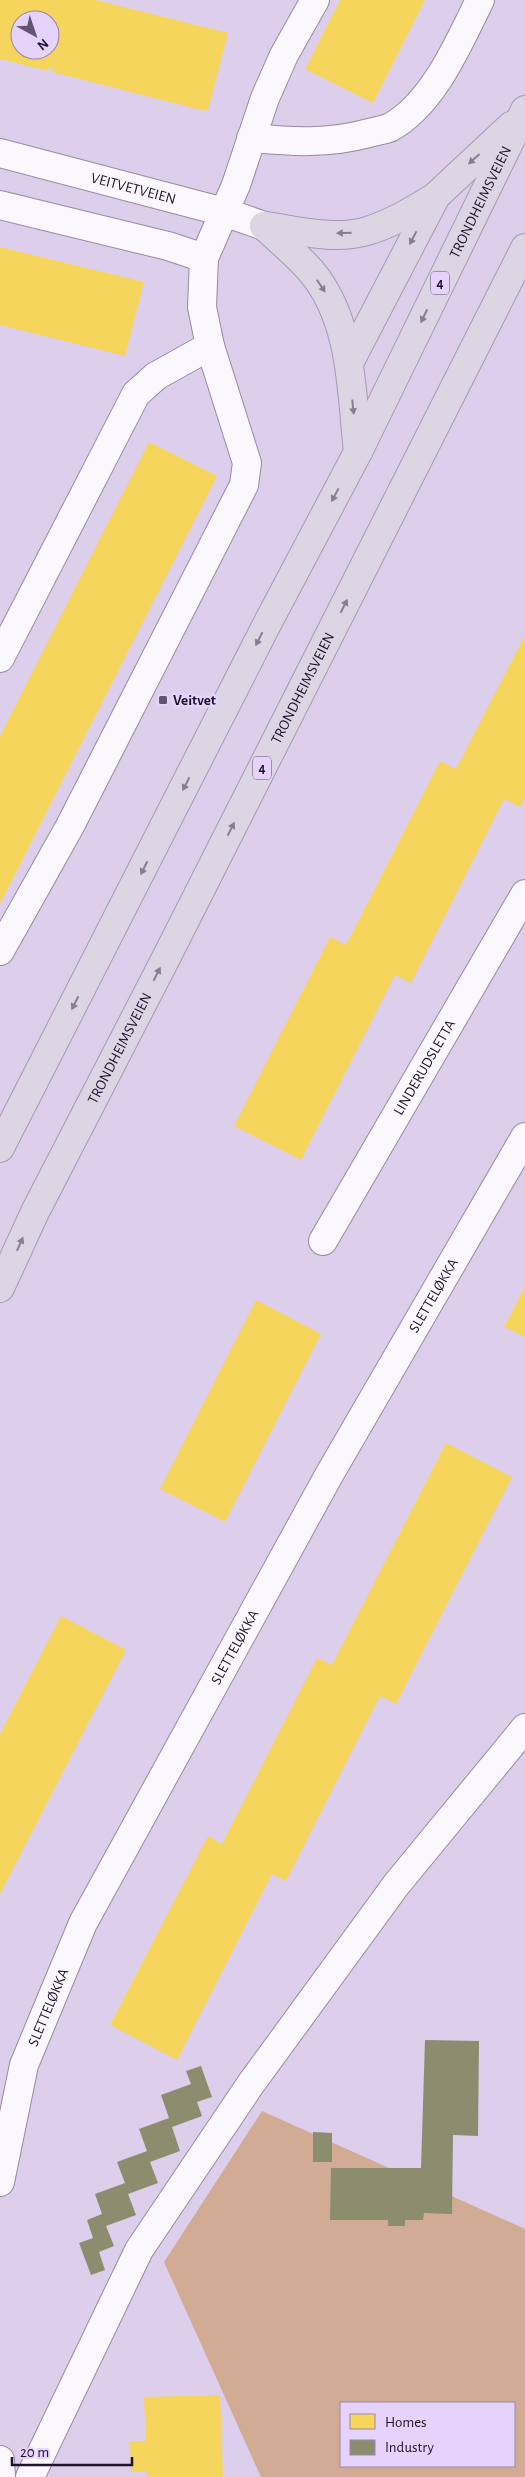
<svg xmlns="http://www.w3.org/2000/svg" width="525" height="2477" font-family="'Alegreya Sans',sans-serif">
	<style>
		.forest { fill: #d2ab94; fill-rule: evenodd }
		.homes { fill: #f6d55c; fill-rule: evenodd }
		.industry { fill: #8c8c6e }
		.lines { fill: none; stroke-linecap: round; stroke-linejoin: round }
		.minor-casing { stroke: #968aa1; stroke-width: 30 }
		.highway-casing { stroke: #a599b2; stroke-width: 30 }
		.minor { stroke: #faf8fc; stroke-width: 28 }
		.highway { stroke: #dcd5e4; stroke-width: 28 }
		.oneway { fill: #877e91 }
		.poi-dot { fill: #62556f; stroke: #e6d3fc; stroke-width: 2 }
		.labels { text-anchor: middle; stroke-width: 5; stroke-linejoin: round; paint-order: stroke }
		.shield { fill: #e6d3fc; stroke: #5b4d6a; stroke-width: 1 }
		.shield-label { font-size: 14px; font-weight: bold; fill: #20142c }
		.street-label { font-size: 15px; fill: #20142c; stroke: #e6d3fc }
		.poi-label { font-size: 15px; font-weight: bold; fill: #20142c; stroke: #e6d3fc; text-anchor: start }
	</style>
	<rect width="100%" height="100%" fill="#ddcfec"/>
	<!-- forest -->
	<path class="forest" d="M 262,2111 L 525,2229 L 525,2477 L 261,2477 L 164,2262 ZM 341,2403 L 514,2403 L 514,2466 L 341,2466 Z"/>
	<!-- homes -->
	<g class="homes">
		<path d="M 0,0 L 96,0 L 228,33 L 208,110 L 205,109 L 205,111 L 52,72 L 53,68 L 49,67 L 48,71 L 0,59 ZM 20,20 L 50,20 L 50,50 L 20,50 Z"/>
		<path d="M 340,0 L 425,0 L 373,103 L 305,69 Z"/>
		<path d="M 0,247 L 144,282 L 125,356 L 0,325 Z"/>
		<path d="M 149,442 L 217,476 L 0,904 L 0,736 Z"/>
		<path d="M 525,635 L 525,798 L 520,807 L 504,799 L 411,983 L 395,975 L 301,1160 L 234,1126 L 330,937 L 346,945 L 440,761 L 456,769 Z"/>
		<path d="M 525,1286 L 525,1337 L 504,1327 Z"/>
		<path d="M 256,1300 L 321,1334 L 225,1522 L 160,1489 Z"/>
		<path d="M 446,1443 L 512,1477 L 396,1704 L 380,1696 L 286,1881 L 272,1874 L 177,2060 L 110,2025 L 208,1836 L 222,1844 L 317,1658 L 332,1665 Z"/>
		<path d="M 61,1616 L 126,1650 L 0,1894 L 0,1734 Z"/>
		<path d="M 220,2395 L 223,2477 L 147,2477 L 147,2472 L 131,2472 L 130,2441 L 146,2441 L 144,2397 Z"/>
	</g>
	<!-- industry -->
	<g class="industry">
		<path d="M 425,2040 L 479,2041 L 478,2136 L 453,2135 L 452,2214 L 424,2213 L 423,2220 L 405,2220 L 405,2226 L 388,2226 L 388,2220 L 330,2220 L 331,2168 L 421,2168 Z"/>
		<path d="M 201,2066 L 212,2097 L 197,2102 L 202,2116 L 172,2127 L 180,2151 L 150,2162 L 158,2183 L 128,2194 L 136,2215 L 106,2226 L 114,2246 L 99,2252 L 105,2270 L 91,2275 L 79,2243 L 93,2238 L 87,2220 L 102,2214 L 95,2194 L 125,2183 L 117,2162 L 147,2151 L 139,2129 L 169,2118 L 161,2095 L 191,2084 L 186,2071 Z"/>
		<path d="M 313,2132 L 332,2133 L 332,2162 L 313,2162 Z"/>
	</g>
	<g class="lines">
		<defs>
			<g id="minor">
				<path d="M 251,138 C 293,142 328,144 369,133 C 376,131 385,130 391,127 C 434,103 459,42 480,0"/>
				<path id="s1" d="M 0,153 L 224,212 L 264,226"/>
				<path d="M 0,205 L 168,246 L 204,258"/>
				<path d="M 0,658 L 136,394 L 156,376 L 210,346"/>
				<path d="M 0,951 L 70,826 L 244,485 L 247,463 L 210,346 L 202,307 L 204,258 L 236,185 L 265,98 L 284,55 L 315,0"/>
				<path id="s2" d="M 323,1241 L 525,894"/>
				<path id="s3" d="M 0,2182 L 24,2065 L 83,1923 L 329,1475 L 525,1137"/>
				<path d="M 0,2460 L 1,2477"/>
				<path d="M 30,2477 L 139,2250 L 250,2085 L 396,1885 L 525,1728"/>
			</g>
			<g id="highway">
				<path d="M 264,226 C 279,240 297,255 311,271 C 353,321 351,390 358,452"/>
				<path d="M 264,226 C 296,230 335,241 367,231 C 391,224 414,210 435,197"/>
				<path d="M 349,363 L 436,196 L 511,126"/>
				<path id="s4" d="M 0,1148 L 266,626 L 358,452 L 525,110"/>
				<path id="s5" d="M 0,1288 L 35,1212 L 166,958 L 525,248"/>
			</g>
		</defs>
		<!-- minor casing -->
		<use href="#minor" class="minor-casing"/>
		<!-- highway casing -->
		<use href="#highway" class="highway-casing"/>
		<!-- minor -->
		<use href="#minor" class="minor"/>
		<!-- highway -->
		<use href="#highway" class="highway"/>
	</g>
	<!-- one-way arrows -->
	<defs><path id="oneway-solid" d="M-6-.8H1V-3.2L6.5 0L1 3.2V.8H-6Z" transform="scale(1.25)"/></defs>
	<g class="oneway">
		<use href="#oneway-solid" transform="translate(474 159) rotate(138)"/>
		<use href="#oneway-solid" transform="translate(344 233) rotate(178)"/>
		<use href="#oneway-solid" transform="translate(413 238) rotate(118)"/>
		<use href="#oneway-solid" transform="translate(321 286) rotate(56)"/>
		<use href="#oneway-solid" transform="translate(424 316) rotate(116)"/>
		<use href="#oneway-solid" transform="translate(353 407) rotate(84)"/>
		<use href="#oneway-solid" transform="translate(335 495) rotate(118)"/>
		<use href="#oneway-solid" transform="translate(344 606) rotate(-63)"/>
		<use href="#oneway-solid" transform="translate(259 639) rotate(117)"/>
		<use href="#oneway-solid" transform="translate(186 784) rotate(117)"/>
		<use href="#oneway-solid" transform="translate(231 829) rotate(-63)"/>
		<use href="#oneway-solid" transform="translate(144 868) rotate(117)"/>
		<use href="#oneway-solid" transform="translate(157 974) rotate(-63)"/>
		<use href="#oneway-solid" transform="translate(75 1003) rotate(117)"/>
		<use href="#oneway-solid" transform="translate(20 1244) rotate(-66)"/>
	</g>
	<!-- markers -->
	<rect class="poi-dot" x="158" y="695" width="10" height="10" rx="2.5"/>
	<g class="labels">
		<!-- shield labels -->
		<g class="shield">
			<rect x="431" y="271.5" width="18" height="23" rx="4"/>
			<rect x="253" y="756.5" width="18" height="23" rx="4"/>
		</g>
		<g class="shield-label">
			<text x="440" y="288">4</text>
			<text x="262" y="773">4</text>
		</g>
		<!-- street labels -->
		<g class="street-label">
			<text dy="5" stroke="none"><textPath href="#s1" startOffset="138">VEITVETVEIEN</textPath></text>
			<text dy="5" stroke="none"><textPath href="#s4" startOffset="1061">TRONDHEIMSVEIEN</textPath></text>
			<text dy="5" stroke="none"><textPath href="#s5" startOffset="672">TRONDHEIMSVEIEN</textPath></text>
			<text dy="5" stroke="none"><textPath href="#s5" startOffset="268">TRONDHEIMSVEIEN</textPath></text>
			<text dy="5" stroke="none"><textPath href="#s2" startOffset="201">LINDERUDSLETTA</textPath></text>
			<text dy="5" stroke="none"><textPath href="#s3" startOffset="992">SLETTELØKKA</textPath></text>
			<text dy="5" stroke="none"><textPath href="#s3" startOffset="588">SLETTELØKKA</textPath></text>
			<text dy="5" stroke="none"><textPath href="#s3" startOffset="182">SLETTELØKKA</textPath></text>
		</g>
		<!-- poi labels -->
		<g class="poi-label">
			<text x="173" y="705">Veitvet</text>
		</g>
	</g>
	<!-- legend -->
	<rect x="340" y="2402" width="175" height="65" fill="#e6d3fc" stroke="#9787a9"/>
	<rect x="350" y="2414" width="25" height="15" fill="#f6d55c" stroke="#9787a9"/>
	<text x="385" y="2427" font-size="15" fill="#20142c">Homes</text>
	<rect x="350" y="2440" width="25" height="15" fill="#8c8c6e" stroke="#9787a9"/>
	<text x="385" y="2452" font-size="15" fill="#20142c">Industry</text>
	<!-- north arrow -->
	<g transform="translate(35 35) rotate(140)"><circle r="24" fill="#e6d3fc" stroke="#9787a9"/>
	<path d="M0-4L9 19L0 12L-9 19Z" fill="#62556f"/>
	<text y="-8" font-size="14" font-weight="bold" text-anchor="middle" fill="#20142c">N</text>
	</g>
	<!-- scale -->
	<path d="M12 2457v8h120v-8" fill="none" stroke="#20142c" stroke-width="2.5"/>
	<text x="20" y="2457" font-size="15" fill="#20142c" stroke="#e6d3fc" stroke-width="4" paint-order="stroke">20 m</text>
</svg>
